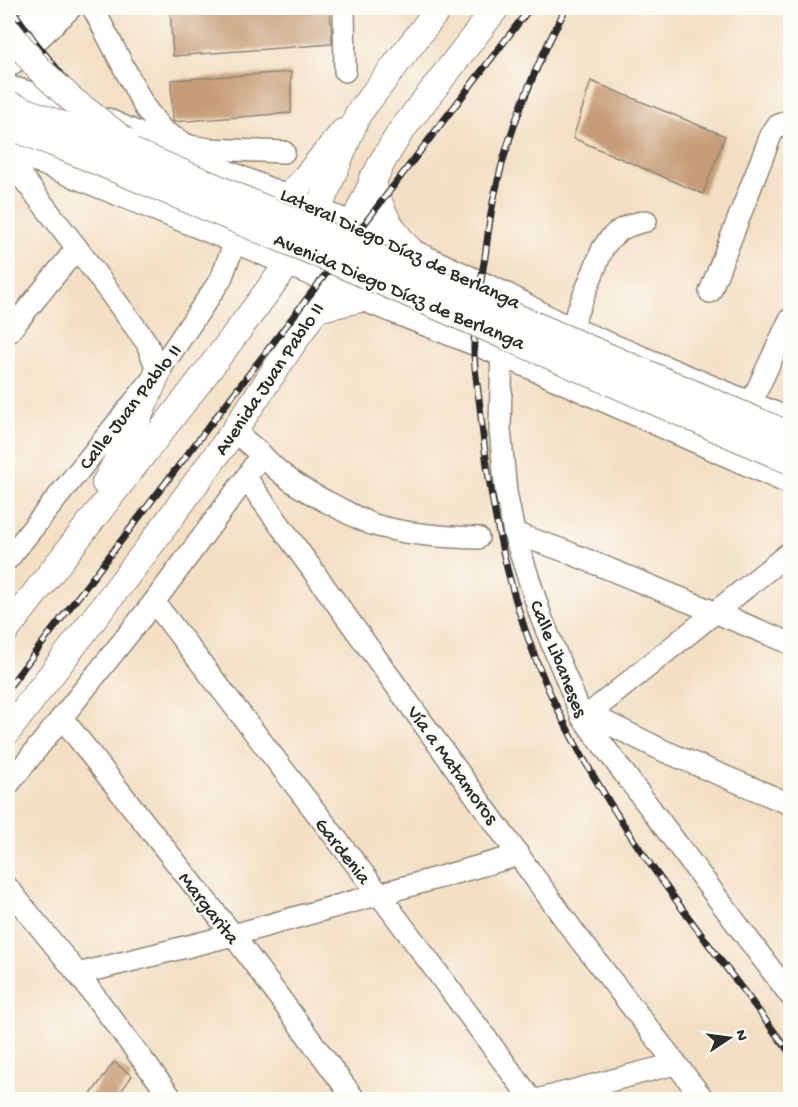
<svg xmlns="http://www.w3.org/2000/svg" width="798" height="1107" font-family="'Gochi Hand',sans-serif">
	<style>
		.building { fill: #c69c76 }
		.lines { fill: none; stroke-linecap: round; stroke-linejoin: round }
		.minor-casing { stroke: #8f8577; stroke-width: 24 }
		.major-casing { stroke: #8f8577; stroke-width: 28 }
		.minor { stroke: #fff; stroke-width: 21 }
		.major { stroke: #fff; stroke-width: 26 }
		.rail-casing { stroke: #2b2b2b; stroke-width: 7 }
		.rail { stroke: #fdfcf7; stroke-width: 4.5; stroke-dasharray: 14; stroke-linecap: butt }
		.major-bridge-casing { stroke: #8f8577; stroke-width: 28; stroke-linecap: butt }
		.major-bridge { stroke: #fff; stroke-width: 26 }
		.labels { text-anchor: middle; stroke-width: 4.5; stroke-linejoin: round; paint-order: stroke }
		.street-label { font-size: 20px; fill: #2b2b2b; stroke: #fdfcf7 }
	</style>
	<rect width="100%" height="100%" fill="#fdfcf7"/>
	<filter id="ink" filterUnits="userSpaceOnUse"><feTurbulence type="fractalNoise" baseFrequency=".0167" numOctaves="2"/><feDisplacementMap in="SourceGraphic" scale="12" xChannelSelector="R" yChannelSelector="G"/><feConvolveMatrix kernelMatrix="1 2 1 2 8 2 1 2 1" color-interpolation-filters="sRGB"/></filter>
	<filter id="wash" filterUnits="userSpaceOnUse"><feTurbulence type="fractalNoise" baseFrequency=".008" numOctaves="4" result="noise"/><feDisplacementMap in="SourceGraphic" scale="24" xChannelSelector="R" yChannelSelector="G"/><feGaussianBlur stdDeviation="1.35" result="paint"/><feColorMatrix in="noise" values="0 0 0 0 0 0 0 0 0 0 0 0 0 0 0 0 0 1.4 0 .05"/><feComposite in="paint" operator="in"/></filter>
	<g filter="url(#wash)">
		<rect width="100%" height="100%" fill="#f3dfc3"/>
		<g id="blocks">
			<!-- building -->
			<g class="building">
				<path d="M 170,8 L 330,8 L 332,44 L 173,56 Z"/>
				<path d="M 291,72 L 291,113 L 173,122 L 171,80 Z"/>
				<path d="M 591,81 L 725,136 L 703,194 L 573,138 Z"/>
				<path d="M 114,1062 L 132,1076 L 115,1100 L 87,1100 Z"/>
			</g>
		</g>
	</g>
	<g filter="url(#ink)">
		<use href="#blocks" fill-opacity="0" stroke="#8f8577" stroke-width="1.5"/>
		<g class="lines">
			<defs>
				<g id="minor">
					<path d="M 93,8 L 145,108 L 163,131 L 189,146 L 209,149 L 284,152"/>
					<path d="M 344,8 L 345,71"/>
					<path d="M 16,30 L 43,8"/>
					<path d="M 11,65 L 71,8"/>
					<path d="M 8,86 L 79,107"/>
					<path d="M 107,119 L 181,152 L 362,227 L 509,295 L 556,321 L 790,419"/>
					<path d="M 8,150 L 234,242 L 321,279 L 360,299 L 501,355 L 790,484"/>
					<path d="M 8,159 L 77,248 L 147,343 L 158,372"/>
					<path d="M 710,292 L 771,135 L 777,126 L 790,120"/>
					<path d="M 571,327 L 603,248 C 614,231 626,225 646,221"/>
					<path d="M 8,333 L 77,248"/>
					<path d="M 502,344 L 500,429 L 506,492 L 514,533 L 541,617 L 582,717 L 790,995"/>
					<path d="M 751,403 L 790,319"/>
					<path d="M 234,431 L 261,454 L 246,478 L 574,932 L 704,1100"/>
					<path d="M 261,454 C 281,476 300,488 327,502 C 344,510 360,521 378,526 C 410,535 445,537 478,538"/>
					<path d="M 514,533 L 565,551 L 790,643"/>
					<path d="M 8,559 L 158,372 L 221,279 L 239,231"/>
					<path d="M 154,602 L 379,894 L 532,1100"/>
					<path d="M 589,714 L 664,751 L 790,804"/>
					<path d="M 582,717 L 589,714 L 790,552"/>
					<path d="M 62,718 L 233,935 L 355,1100"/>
					<path d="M 8,785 L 154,602 L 246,478"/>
					<path d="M 8,888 L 78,974 L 173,1100"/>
					<path d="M 78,974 L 233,935 L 519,855"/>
					<path d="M 537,1100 L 674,1064"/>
				</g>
				<g id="major">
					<path d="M 372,179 C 380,210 388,226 409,249"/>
					<path d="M 290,196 L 343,132"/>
					<path d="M 362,256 L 409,249"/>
					<path d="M 316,309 L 360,299"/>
					<path d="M 105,483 L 134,428 L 158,372"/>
					<path d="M 8,628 L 210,368 L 287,265 L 319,208 L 358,114 L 439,8"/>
					<path d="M 8,731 L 152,543 L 234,431 L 316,309 L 330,284 L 336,260 L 382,162 L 401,131 L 496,8"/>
				</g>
			</defs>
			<!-- minor casing -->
			<use href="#minor" class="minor-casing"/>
			<!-- major casing -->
			<use href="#major" class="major-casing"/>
			<!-- minor -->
			<use href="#minor" class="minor"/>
			<!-- major -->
			<use href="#major" class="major"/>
			<defs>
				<g id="rail">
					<path d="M 11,8 L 36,43 L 96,117"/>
					<path d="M 566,8 C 536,65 510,125 496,189 C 490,212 488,235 485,257 C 480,285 475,315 474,343 C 473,367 479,393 481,417 C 492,521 514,622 561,716 C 621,838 710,944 790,1053"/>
					<path d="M 8,688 L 530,8"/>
				</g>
			</defs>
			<!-- rail casing -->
			<use href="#rail" class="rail-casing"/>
			<!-- rail -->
			<use href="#rail" class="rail"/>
			<defs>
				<g id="major-bridge">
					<path d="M 8,31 L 38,68 L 70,98 L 124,140"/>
					<path d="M 8,104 L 148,158 L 790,435"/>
					<path d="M 8,126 L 53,143 L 320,255 L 790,461"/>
				</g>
			</defs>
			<!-- major-bridge casing -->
			<use href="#major-bridge" class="major-bridge-casing"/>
			<!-- major-bridge -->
			<use href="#major-bridge" class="major-bridge"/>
		</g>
	</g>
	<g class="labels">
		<!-- street labels -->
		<g class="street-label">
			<text transform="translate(401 247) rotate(25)" y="7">Lateral Diego Díaz de Berlanga</text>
			<text transform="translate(400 290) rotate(23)" y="7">Avenida Diego Díaz de Berlanga</text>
			<text transform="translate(268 378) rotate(-56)" y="7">Avenida Juan Pablo II</text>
			<text transform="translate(129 406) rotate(-52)" y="7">Calle Juan Pablo II</text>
			<text transform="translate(560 658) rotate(68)" y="7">Calle Libaneses</text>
			<text transform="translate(454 764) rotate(54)" y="7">Vía a Matamoros</text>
			<text transform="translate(344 850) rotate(52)" y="7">Gardenia</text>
			<text transform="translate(210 907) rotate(52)" y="7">Margarita</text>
		</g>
	</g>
	<!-- margin -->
	<rect width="798" height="1107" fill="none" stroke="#fdfcf7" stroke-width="30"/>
	<!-- north arrow -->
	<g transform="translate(729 1038) rotate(77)" stroke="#fdfcf7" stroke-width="4.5" paint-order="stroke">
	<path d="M0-4.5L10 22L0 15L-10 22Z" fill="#2b2b2b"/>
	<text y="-9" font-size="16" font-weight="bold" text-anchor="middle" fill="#2b2b2b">N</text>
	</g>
</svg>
